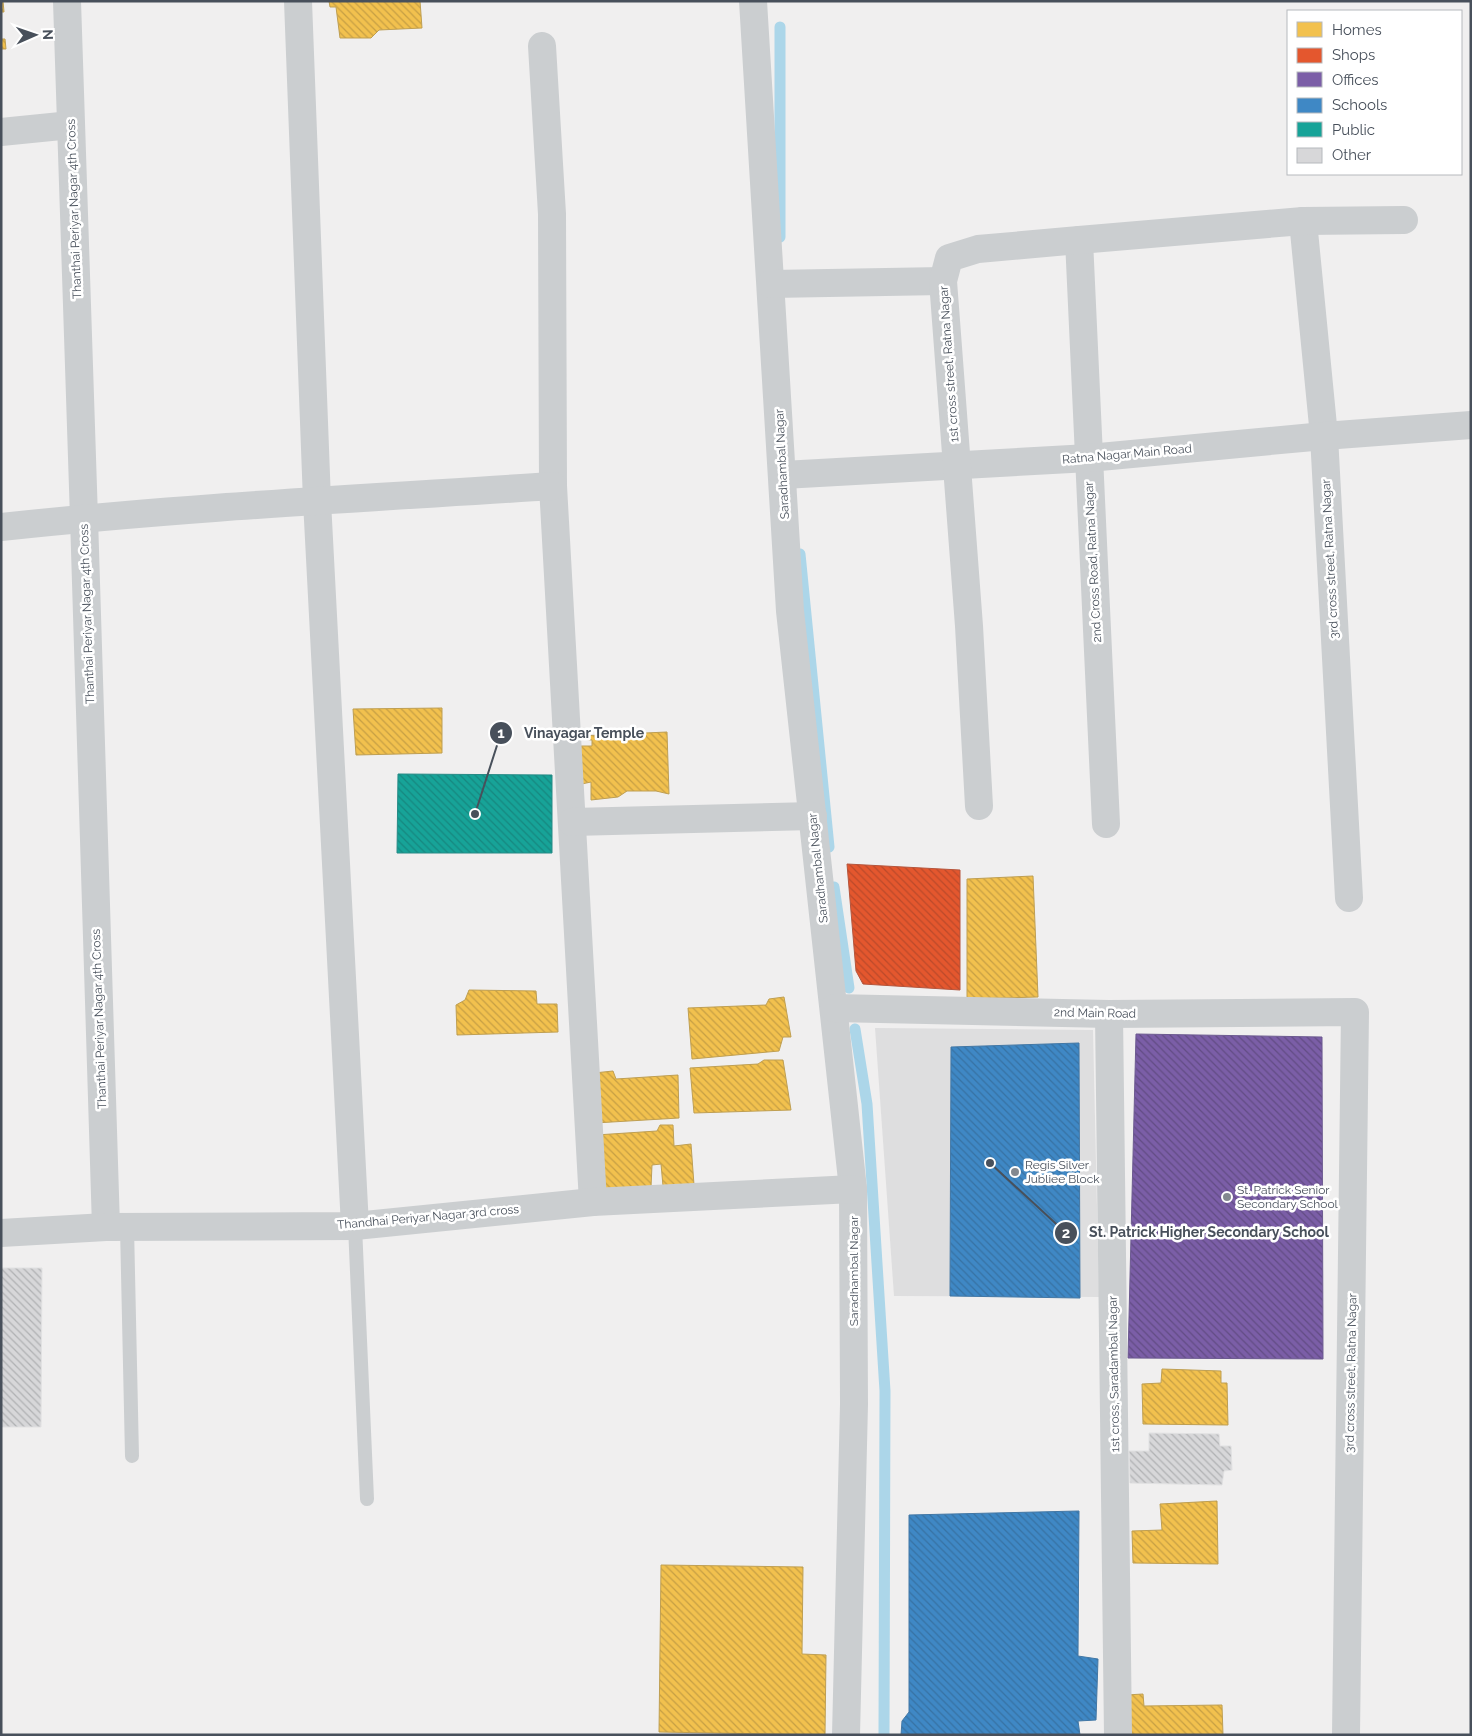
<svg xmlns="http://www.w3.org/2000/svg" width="1472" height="1736" font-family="Raleway,sans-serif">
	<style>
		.education { fill: #dededf }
		.homes { fill: url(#homes-back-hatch); stroke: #bf9f52 }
		.shops { fill: url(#shops-back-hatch); stroke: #b5553c }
		.offices { fill: url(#offices-back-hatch); stroke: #6c5a90 }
		.schools { fill: url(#schools-back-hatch); stroke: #4277a5 }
		.public { fill: url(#public-back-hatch); stroke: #268a86 }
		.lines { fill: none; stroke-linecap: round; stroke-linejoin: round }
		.stream { stroke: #acd6e9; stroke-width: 11 }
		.building { fill: url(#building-back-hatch); stroke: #e1e1e2 }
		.lane { stroke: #cbced0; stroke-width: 14 }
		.street { stroke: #cbced0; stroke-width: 28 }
		.poi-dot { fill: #83888f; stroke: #fff; stroke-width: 2 }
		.labels { text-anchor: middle; stroke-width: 5; stroke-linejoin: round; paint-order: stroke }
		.street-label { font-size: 12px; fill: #48505b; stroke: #fff }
		.poi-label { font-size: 12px; fill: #48505b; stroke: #fff; text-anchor: start }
		.leader { fill: none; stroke: #48505b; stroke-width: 2 }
		.callout-dot { fill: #48505b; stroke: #fff; stroke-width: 2 }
		.mark-label { font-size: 15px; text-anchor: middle; font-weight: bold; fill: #fff }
		.callout-label { font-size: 14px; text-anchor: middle; font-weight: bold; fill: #48505b; stroke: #fff; stroke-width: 5; stroke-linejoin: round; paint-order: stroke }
	</style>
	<defs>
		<pattern id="homes-back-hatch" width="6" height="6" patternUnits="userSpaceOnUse" patternTransform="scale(1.25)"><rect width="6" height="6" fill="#f2c14e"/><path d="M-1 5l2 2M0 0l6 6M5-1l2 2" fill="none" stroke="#c69f44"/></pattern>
		<pattern id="shops-back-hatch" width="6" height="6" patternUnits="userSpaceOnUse" patternTransform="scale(1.25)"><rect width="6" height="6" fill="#e4572e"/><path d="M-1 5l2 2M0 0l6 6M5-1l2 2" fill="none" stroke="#bb4a2a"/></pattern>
		<pattern id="offices-back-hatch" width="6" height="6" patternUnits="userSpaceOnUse" patternTransform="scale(1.25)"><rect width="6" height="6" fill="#7b5ea7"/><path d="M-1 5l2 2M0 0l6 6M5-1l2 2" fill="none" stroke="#624c84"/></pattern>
		<pattern id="schools-back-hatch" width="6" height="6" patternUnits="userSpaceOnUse" patternTransform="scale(1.25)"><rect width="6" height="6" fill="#3f88c5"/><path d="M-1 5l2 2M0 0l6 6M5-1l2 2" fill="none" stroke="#3772a3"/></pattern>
		<pattern id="public-back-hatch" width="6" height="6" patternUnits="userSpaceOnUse" patternTransform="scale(1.25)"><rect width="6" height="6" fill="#17a398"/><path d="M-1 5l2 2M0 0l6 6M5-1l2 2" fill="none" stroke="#17877f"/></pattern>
		<pattern id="building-back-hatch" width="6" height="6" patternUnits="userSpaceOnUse" patternTransform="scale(1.25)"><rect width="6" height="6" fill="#d7d7d9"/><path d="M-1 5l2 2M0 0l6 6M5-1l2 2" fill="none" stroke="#b0b1b3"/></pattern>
	</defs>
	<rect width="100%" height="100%" fill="#f0efef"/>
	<!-- education -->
	<path class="education" d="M 875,1028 L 1093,1030 L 1099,1297 L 894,1296 Z"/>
	<!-- homes -->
	<g class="homes">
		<path d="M 1,1 L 3,1 L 4,12 L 1,12 Z"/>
		<path d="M 329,1 L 420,1 L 422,28 L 379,30 L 371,38 L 340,38 L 336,7 L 330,7 Z"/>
		<path d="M 1,39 L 5,39 L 6,49 L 1,49 Z"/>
		<path d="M 442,708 L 442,753 L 356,755 L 353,709 Z"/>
		<path d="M 667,732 L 669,794 L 656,791 L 627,791 L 618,797 L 591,800 L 591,782 L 577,785 L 578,746 L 592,746 L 592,740 L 580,739 L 579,736 Z"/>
		<path d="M 1033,876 L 1038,997 L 967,999 L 967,879 Z"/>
		<path d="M 469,990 L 536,991 L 537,1004 L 557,1004 L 558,1032 L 457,1035 L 456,1005 L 465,1000 Z"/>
		<path d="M 784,997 L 791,1037 L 783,1037 L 779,1051 L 692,1059 L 688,1008 L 766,1005 L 769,999 Z"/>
		<path d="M 764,1060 L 783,1060 L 791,1110 L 694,1113 L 690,1068 L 758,1064 Z"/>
		<path d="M 613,1071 L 616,1079 L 678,1075 L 679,1118 L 595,1123 L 594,1073 Z"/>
		<path d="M 660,1125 L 673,1125 L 674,1146 L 691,1144 L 694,1185 L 663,1186 L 661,1164 L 652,1165 L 651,1187 L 601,1189 L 596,1135 L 657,1131 Z"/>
		<path d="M 1162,1369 L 1221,1371 L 1221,1383 L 1227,1383 L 1228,1425 L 1143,1424 L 1142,1384 L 1161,1383 Z"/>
		<path d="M 1217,1501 L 1218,1564 L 1133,1563 L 1132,1531 L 1162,1530 L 1160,1504 Z"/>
		<path d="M 661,1565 L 803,1567 L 802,1654 L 826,1655 L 825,1735 L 659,1732 Z"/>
		<path d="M 1143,1694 L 1144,1706 L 1222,1705 L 1223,1735 L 1127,1735 L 1126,1695 Z"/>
	</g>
	<!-- shops -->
	<path class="shops" d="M 847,864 L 960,870 L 960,990 L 863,984 L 856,971 Z"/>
	<!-- offices -->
	<path class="offices" d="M 1136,1034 L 1322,1037 L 1323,1359 L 1128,1358 Z"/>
	<!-- schools -->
	<g class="schools">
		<path d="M 1079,1043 L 1080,1298 L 950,1296 L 951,1047 Z"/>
		<path d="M 1079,1511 L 1078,1656 L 1098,1659 L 1096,1720 L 1078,1721 L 1080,1735 L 901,1735 L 902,1721 L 909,1712 L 909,1515 Z"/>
	</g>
	<!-- public -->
	<path class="public" d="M 398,774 L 552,775 L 552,853 L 397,853 Z"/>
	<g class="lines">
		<!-- stream -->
		<g class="stream">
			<path d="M 780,27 L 780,237"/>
			<path d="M 800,554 L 829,847"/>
			<path d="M 834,887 L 849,988"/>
			<path d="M 855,1029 L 867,1104 L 885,1391 L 884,1735"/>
		</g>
	</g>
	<!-- building -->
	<g class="building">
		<path d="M 1,1268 L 42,1268 L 41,1427 L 1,1427 Z"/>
		<path d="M 1149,1433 L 1219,1434 L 1220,1446 L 1231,1446 L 1232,1470 L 1224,1471 L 1222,1485 L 1130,1483 L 1129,1451 L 1149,1451 Z"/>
	</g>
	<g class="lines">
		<!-- lane -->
		<g class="lane">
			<path d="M 355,1226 L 367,1499"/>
			<path d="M 127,1227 L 132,1456"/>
		</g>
		<!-- street -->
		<g class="street">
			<path d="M 67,1 L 84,518 L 106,1227"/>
			<path d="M 298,1 L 317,501 L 355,1226"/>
			<path d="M 753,1 L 790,611 L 853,1189 L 854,1404 L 846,1735"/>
			<path d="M 542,46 L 552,214 L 553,486 L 593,1202"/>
			<path d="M 1,132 L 71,125"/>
			<path d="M 1303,221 L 1324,436 L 1349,898"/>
			<path d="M 1079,240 L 1106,824"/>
			<path d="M 771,284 L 943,281"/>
			<path d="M 783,475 L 1089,458 L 1324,436 L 1471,425"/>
			<path d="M 1,527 C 185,507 369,498 553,486"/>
			<path d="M 979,806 L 969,626 L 943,281 L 949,258 L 978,249 L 1079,240 L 1303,221 L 1404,220"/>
			<path d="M 572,822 L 813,816"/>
			<path d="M 834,1008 L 1109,1014 L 1355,1012 L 1346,1735"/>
			<path d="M 1109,1014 L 1118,1735"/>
			<path d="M 1,1233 L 106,1227 L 355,1226 L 593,1202 L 853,1189"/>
		</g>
	</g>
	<!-- markers -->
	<g class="poi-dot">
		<circle cx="1015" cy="1172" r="5"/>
		<circle cx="1227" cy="1197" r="5"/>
	</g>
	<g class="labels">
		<!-- street labels -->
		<g class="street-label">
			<text transform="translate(74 209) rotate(-92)" y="4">Thanthai Periyar Nagar 4th Cross</text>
			<text transform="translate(949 364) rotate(-94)" y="4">1st cross street, Ratna Nagar</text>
			<text transform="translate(1127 454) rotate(-5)" y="4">Ratna Nagar Main Road</text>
			<text transform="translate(782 464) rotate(-93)" y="4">Saradhambal Nagar</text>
			<text transform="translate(1330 559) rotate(-93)" y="4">3rd cross street, Ratna Nagar</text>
			<text transform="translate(1093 562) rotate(-93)" y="4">2nd Cross Road, Ratna Nagar</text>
			<text transform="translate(87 614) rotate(-92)" y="4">Thanthai Periyar Nagar 4th Cross</text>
			<text transform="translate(818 868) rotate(-96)" y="4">Saradhambal Nagar</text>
			<text transform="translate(1095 1013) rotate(1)" y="4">2nd Main Road</text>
			<text transform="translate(99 1019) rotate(-92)" y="4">Thanthai Periyar Nagar 4th Cross</text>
			<text transform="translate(428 1217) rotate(-5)" y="4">Thandhai Periyar Nagar 3rd cross</text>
			<text transform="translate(854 1271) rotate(-90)" y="4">Saradhambal Nagar</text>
			<text transform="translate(1351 1373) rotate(-89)" y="4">3rd cross street, Ratna Nagar</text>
			<text transform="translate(1114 1374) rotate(-91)" y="4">1st cross, Saradambal Nagar</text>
		</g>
		<!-- poi labels -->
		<g class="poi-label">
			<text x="1025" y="1169">Regis Silver<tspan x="1025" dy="14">Jubliee Block</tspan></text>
			<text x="1237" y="1194">St. Patrick Senior<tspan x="1237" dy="14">Secondary School</tspan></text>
		</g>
	</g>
	<!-- callouts -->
	<path class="leader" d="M475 814L501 733M990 1163L1066 1233"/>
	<g class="callout-dot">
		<circle cx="475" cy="814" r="5"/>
		<circle cx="990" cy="1163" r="5"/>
		<circle cx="501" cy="733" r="12"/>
		<circle cx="1066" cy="1233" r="12"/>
	</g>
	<g class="mark-label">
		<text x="501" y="738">1</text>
		<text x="1066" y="1238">2</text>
	</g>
	<g class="callout-label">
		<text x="584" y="738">Vinayagar Temple</text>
		<text x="1209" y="1237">St. Patrick Higher Secondary School</text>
	</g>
	<!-- border -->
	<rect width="1472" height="1736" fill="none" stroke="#48505b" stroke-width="5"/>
	<!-- legend -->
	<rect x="1287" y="10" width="175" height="165" fill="#ffffff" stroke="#b6b9bd"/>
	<rect x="1297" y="22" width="25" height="15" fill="#f2c14e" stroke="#b6b9bd"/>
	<text x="1332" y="35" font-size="15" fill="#48505b">Homes</text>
	<rect x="1297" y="48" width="25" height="15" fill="#e4572e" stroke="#b6b9bd"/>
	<text x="1332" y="60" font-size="15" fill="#48505b">Shops</text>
	<rect x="1297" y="72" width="25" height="15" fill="#7b5ea7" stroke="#b6b9bd"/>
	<text x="1332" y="85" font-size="15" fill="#48505b">Offices</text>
	<rect x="1297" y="98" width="25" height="15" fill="#3f88c5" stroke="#b6b9bd"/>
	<text x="1332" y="110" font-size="15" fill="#48505b">Schools</text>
	<rect x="1297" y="122" width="25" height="15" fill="#17a398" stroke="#b6b9bd"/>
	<text x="1332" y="135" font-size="15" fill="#48505b">Public</text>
	<rect x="1297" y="148" width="25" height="15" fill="#d7d7d9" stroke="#b6b9bd"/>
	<text x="1332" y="160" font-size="15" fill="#48505b">Other</text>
	<!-- north arrow -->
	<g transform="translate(35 35) rotate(88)" stroke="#ffffff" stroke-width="4" paint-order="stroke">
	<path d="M0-4L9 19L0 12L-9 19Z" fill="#48505b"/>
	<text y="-8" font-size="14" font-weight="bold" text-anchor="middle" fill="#48505b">N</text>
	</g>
</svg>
